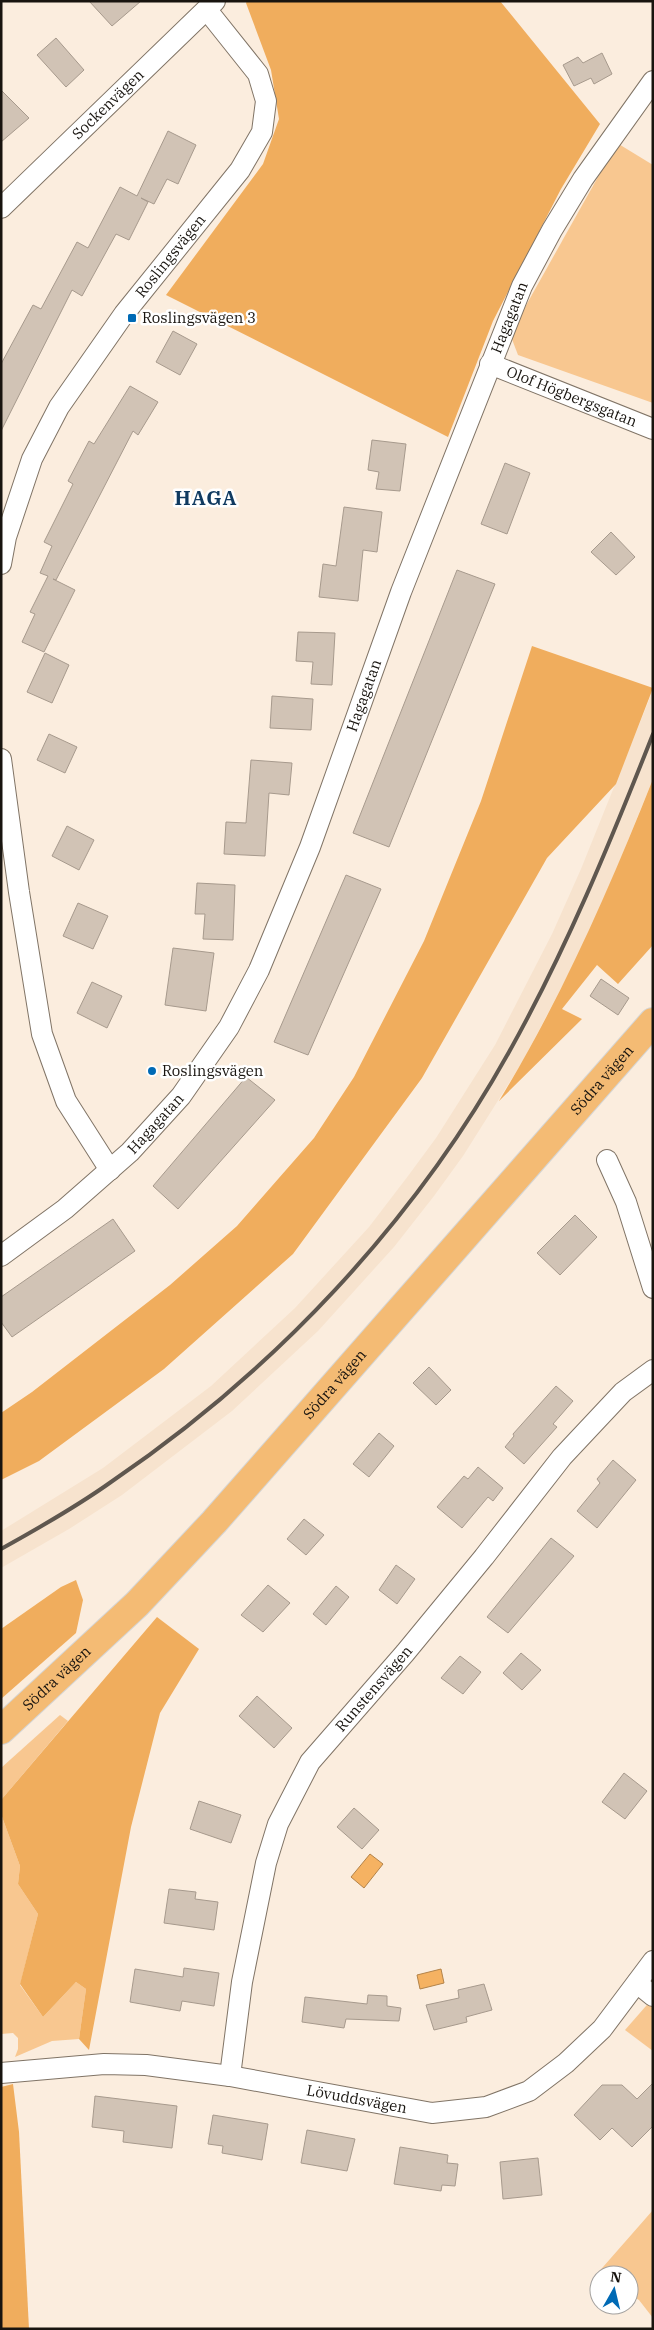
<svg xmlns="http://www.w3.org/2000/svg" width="654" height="2330" font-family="'IBM Plex Serif',serif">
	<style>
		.built { fill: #f7e3ce }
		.green { fill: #f8c790 }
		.forest { fill: #f0ad5d }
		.water { fill: #f5b262; stroke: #b38349 }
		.building { fill: #d1c3b5; stroke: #a79a8d }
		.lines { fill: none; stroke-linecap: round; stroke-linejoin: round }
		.minor-casing { stroke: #807466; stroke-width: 22 }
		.trunk-casing { stroke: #d5d5d4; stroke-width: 30 }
		.minor { stroke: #fff; stroke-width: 20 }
		.trunk { stroke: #f4bb74; stroke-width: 28 }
		.rail { stroke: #5f574f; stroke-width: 4 }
		.poi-dot { fill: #006ab5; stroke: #fff; stroke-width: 2 }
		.labels { text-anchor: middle; stroke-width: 5; stroke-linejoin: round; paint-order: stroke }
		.street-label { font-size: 15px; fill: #18140f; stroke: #fff }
		.poi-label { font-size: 15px; fill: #18140f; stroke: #fff; text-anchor: start }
		.district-label { font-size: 20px; font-weight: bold; letter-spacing: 1px; fill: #103a60; stroke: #fff }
	</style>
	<rect width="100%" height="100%" fill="#fbedde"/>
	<!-- built -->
	<path class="built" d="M 653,690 L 653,779 L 611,882 L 582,948 L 523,1061 L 463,1156 L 434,1196 L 394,1247 L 318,1331 L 232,1411 L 122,1495 L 69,1529 L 1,1568 L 1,1531 L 103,1468 L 211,1386 L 295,1308 L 369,1227 L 408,1176 L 436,1138 L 495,1045 L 552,934 L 581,869 Z"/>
	<!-- green -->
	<g class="green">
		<path d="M 617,143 L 653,165 L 653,403 L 518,355 L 510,334 Z"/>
		<path d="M 60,1715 L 68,1721 L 1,1800 L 1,1768 Z"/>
		<path d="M 1,1814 L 20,1866 L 18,1884 L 38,1914 L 20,1985 L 43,2017 L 76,1982 L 86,1989 L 79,2039 L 52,2041 L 15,2057 L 18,2049 L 18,2038 L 13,2033 L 1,2034 Z"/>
		<path d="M 653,1998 L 653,2051 L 625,2030 Z"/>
		<path d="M 653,2210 L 653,2318 L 639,2300 L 629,2294 L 629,2275 L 599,2276 L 596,2275 Z"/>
	</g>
	<!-- forest -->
	<g class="forest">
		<path d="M 247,1 L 500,1 L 600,124 L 561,189 L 493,321 L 448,437 L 166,295 L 263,164 L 279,119 L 271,70 L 246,3 Z"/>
		<path d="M 532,646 L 653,688 L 616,784 L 547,858 L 422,1078 L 293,1254 L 164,1369 L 39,1461 L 1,1480 L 1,1413 L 32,1392 L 170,1285 L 237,1226 L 314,1138 L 354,1077 L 424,941 L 481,801 Z"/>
		<path d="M 653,779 L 653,945 L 618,984 L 597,965 L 562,1009 L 582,1019 L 499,1101 C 561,999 609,890 653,779 Z"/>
		<path d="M 76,1580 L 83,1600 L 76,1633 L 1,1699 L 1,1629 L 61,1587 Z"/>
		<path d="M 157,1617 L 199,1649 L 160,1713 L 131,1827 L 89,2050 L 79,2039 L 86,1989 L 76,1982 L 43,2017 L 20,1984 L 38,1914 L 18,1884 L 20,1866 L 1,1814 L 1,1800 Z"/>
		<path d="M 13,2084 L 19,2132 L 29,2329 L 1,2329 L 1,2087 Z"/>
	</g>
	<!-- water -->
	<g class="water">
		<path d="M 370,1854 L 383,1864 L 364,1888 L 351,1877 Z"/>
		<path d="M 441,1969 L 444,1983 L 420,1989 L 417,1975 Z"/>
	</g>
	<!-- building -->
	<g class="building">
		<path d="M 89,1 L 141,1 L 112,26 Z"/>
		<path d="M 56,38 L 84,70 L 66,87 L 37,55 Z"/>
		<path d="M 602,53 L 612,74 L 594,84 L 591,78 L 574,86 L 563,65 L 578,57 L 583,63 Z"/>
		<path d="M 1,90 L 29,118 L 1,142 Z"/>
		<path d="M 168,131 L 196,145 L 178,184 L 167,179 L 154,204 L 141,198 L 148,202 L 129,240 L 116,234 L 82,296 L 72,290 L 1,431 L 1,364 L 33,305 L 41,309 L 77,242 L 88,248 L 120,187 L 137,196 Z"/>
		<path d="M 173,331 L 197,344 L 180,375 L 156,362 Z"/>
		<path d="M 130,386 L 158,402 L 138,435 L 133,431 L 56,580 L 53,579 L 75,590 L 44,652 L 22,642 L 35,614 L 30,612 L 48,576 L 40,573 L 52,546 L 44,542 L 73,484 L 68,481 L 89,441 L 94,444 Z"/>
		<path d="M 372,440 L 406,444 L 400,491 L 376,489 L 379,472 L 368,470 Z"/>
		<path d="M 505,463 L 530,473 L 507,534 L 481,524 Z"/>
		<path d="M 344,507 L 382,512 L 377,552 L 363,550 L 358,601 L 319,597 L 323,564 L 336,566 Z"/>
		<path d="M 611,532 L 635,557 L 616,575 L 591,552 Z"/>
		<path d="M 457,570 L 495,584 L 389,847 L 353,833 Z"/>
		<path d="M 298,632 L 335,633 L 332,685 L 311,684 L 313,662 L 296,661 Z"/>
		<path d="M 45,653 L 69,665 L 52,703 L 27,692 Z"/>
		<path d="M 272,696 L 313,699 L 311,730 L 270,728 Z"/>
		<path d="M 49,734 L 77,747 L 65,773 L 37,760 Z"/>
		<path d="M 251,760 L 292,763 L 289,795 L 269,793 L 265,856 L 224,854 L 226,822 L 246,823 Z"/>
		<path d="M 67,826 L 94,840 L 79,870 L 52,856 Z"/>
		<path d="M 346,875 L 381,889 L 308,1055 L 274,1042 Z"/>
		<path d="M 197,883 L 235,885 L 233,940 L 203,939 L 205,914 L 195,914 Z"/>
		<path d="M 78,903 L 108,916 L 93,949 L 63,936 Z"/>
		<path d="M 173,948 L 214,953 L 206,1011 L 165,1005 Z"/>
		<path d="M 601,979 L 629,998 L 618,1015 L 590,996 Z"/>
		<path d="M 92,982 L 122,996 L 107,1028 L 77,1013 Z"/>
		<path d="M 246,1077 L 275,1100 L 178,1209 L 153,1186 Z"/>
		<path d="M 575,1215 L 597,1237 L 560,1275 L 537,1253 Z"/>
		<path d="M 113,1219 L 135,1251 L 12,1337 L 1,1322 L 1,1297 Z"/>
		<path d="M 429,1367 L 451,1390 L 436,1405 L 413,1383 Z"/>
		<path d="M 556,1386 L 573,1401 L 553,1424 L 557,1427 L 524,1464 L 505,1447 L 514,1436 L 513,1434 Z"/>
		<path d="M 379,1433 L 394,1446 L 369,1477 L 353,1464 Z"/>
		<path d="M 613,1460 L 636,1480 L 597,1528 L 577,1511 L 600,1483 L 597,1479 Z"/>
		<path d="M 478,1467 L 503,1488 L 493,1501 L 488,1497 L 462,1528 L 437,1507 L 464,1476 L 468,1479 Z"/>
		<path d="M 304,1519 L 324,1535 L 306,1555 L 287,1539 Z"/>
		<path d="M 551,1538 L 574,1556 L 508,1633 L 487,1617 Z"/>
		<path d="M 396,1565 L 415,1579 L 397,1604 L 379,1590 Z"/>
		<path d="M 268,1585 L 290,1603 L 263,1632 L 241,1615 Z"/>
		<path d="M 336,1586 L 349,1597 L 326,1625 L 313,1614 Z"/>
		<path d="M 521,1653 L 541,1670 L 522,1690 L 503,1673 Z"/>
		<path d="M 460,1656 L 481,1672 L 463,1694 L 441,1678 Z"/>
		<path d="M 257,1696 L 292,1728 L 274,1748 L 239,1716 Z"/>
		<path d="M 624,1773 L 647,1791 L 625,1819 L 602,1802 Z"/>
		<path d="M 199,1801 L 241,1815 L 231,1843 L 190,1829 Z"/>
		<path d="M 354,1808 L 379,1830 L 362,1849 L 337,1827 Z"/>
		<path d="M 169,1889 L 196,1892 L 195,1899 L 218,1902 L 214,1930 L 164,1923 Z"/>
		<path d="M 184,1968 L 219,1973 L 214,2006 L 182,2001 L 180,2011 L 130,2002 L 135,1969 L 183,1977 Z"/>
		<path d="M 484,1984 L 492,2010 L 466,2017 L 467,2022 L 434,2030 L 426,2005 L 459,1998 L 458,1990 Z"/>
		<path d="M 368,1995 L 387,1996 L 387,2006 L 401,2008 L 399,2021 L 346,2019 L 344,2028 L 302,2022 L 305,1997 L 367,2004 Z"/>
		<path d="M 653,2083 L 653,2126 L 632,2147 L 612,2128 L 600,2140 L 574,2115 L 602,2085 L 622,2085 L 637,2099 Z"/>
		<path d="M 95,2096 L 177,2106 L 172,2148 L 123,2142 L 124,2131 L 92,2127 Z"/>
		<path d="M 213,2115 L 268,2124 L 262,2160 L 222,2153 L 223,2146 L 208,2144 Z"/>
		<path d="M 307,2130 L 355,2139 L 347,2171 L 301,2163 Z"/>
		<path d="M 400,2147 L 448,2155 L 447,2163 L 458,2164 L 455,2186 L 442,2185 L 441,2191 L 394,2184 Z"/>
		<path d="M 538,2158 L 542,2195 L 503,2199 L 500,2162 Z"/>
	</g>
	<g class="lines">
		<defs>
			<g id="minor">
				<path id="s1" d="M 1,208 L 215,1"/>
				<path id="s2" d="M 490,364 L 653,429"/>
				<path id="s3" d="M 1,564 L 6,537 L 32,459 L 59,407 L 124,314 L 240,170 L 262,132 L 266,101 L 258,74 L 207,10"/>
				<path d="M 1,759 L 19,892 L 42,1034 L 66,1101 L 110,1170"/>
				<path d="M 607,1160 L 626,1202 L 653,1288"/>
				<path id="s4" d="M 1,1256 L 65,1209 L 130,1152 L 181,1096 L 229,1027 L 259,970 L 310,847 L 401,592 L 522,286 L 552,230 L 583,179 L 653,81"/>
				<path d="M 637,1983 L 653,1996"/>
				<path id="s5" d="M 1,2073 L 104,2064 L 146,2065 L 230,2076 L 432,2113 L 486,2107 L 529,2091 L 566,2063 L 602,2029 L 653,1961"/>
				<path id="s6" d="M 230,2076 L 242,1982 L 266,1863 L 278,1824 L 310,1762 L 405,1653 L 484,1557 L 562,1457 L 623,1392 L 653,1370"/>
			</g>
			<g id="trunk">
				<path id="s7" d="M 1,1730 L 137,1604 L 214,1522 L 653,1022"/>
			</g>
		</defs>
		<!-- minor casing -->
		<use href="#minor" class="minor-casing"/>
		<!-- trunk casing -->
		<use href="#trunk" class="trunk-casing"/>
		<!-- minor -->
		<use href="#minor" class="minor"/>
		<!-- trunk -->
		<use href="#trunk" class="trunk"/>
		<!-- rail -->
		<path class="rail" d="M 1,1549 C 39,1528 76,1507 111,1482 C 273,1372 414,1223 509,1052 C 566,950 610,843 653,734"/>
	</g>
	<!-- markers -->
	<g class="poi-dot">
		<rect x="127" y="313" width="10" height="10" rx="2.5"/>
		<circle cx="152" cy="1071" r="5"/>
	</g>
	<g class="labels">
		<!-- street labels -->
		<g class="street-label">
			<text dy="5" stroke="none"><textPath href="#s1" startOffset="149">Sockenvägen</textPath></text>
			<text dy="5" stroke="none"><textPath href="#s3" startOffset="356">Roslingsvägen</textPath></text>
			<text dy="5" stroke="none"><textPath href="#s4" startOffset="1089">Hagagatan</textPath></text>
			<text dy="5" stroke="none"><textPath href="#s2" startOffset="88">Olof Högbergsgatan</textPath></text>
			<text dy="5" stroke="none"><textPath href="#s4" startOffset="684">Hagagatan</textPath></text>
			<text dy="5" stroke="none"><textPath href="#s7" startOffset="886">Södra vägen</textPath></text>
			<text dy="5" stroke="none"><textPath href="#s4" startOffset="204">Hagagatan</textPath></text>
			<text dy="5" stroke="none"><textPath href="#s7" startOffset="481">Södra vägen</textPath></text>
			<text dy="5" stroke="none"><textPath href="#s7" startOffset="76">Södra vägen</textPath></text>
			<text dy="5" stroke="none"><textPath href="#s6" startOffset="424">Runstensvägen</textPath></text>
			<text dy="5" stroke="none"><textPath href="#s5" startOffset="359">Lövuddsvägen</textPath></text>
		</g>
		<!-- poi labels -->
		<g class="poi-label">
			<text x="142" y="323">Roslingsvägen 3</text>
			<text x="162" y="1076">Roslingsvägen</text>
		</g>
		<!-- district labels -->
		<g class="district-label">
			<text x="206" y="505">HAGA</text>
		</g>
	</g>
	<!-- border -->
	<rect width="654" height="2330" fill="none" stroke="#18140f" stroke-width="5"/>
	<!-- north arrow -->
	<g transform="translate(614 2290) rotate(8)"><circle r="24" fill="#ffffff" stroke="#a3a19f"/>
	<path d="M0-4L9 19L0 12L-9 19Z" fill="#006ab5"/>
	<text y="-8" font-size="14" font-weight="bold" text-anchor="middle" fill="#18140f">N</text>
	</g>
</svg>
